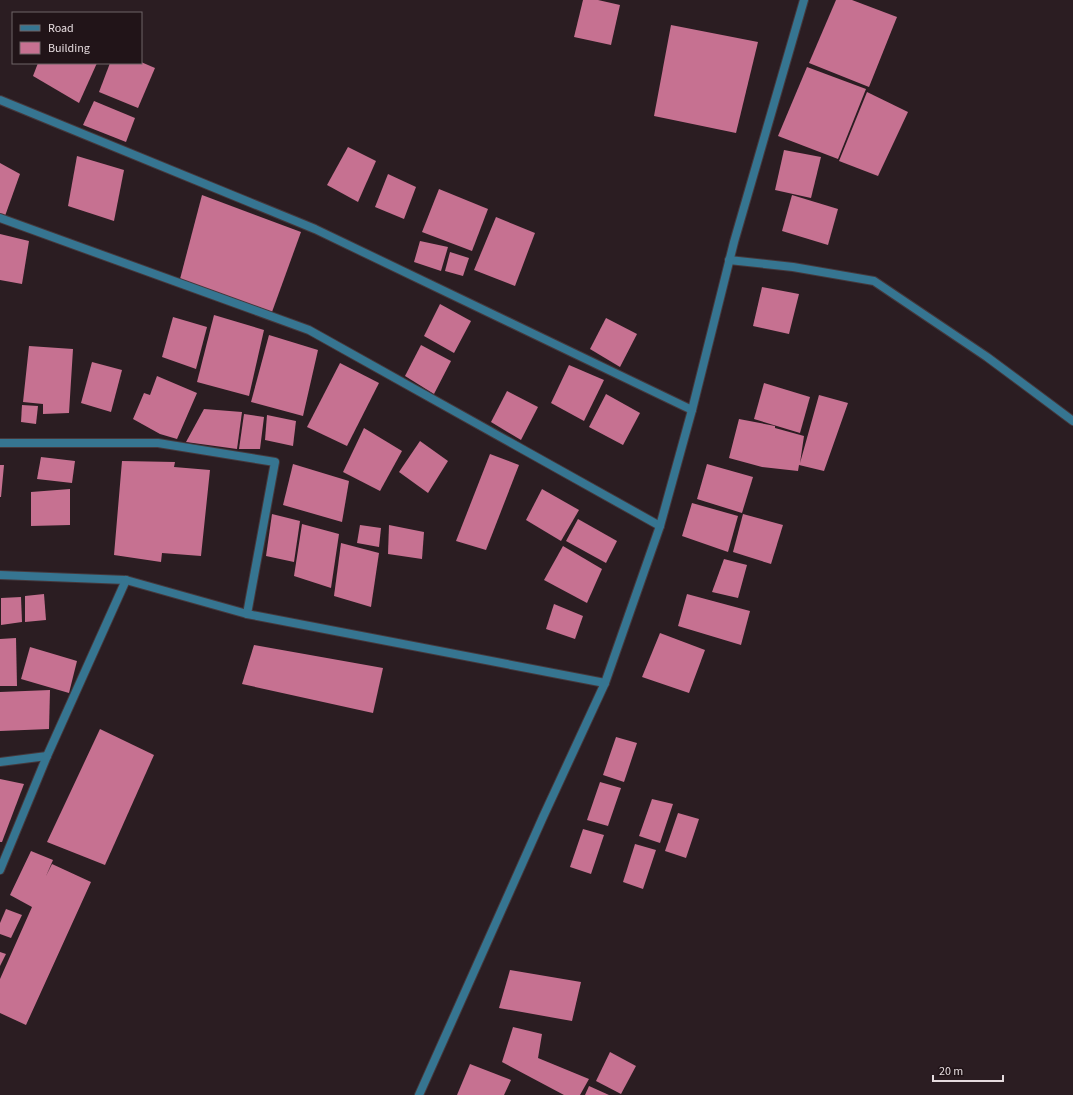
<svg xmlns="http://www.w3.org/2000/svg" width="1073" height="1095" font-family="'Source Sans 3',sans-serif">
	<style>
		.building { fill: #c67191 }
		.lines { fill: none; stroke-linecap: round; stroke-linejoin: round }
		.minor-casing { stroke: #45383c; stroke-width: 10 }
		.tertiary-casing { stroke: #45383c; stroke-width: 10 }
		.minor { stroke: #367591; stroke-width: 8 }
		.tertiary { stroke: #367591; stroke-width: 8 }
	</style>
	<rect width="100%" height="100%" fill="#2b1d22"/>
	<!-- building -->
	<g class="building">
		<path d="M 583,0 L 598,0 L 620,5 L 611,45 L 574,37 Z"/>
		<path d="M 836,0 L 852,0 L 897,17 L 869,87 L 809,63 Z"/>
		<path d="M 671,25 L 758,42 L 736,133 L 654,116 Z"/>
		<path d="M 141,62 L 155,68 L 138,108 L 99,92 L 110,63 Z"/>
		<path d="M 38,63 L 97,63 L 79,103 L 33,76 Z"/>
		<path d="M 807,67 L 866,89 L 838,159 L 778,136 Z"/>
		<path d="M 867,92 L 908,112 L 878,176 L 839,161 Z"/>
		<path d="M 94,101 L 135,118 L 126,142 L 83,125 Z"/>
		<path d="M 348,147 L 376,161 L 358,202 L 327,185 Z"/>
		<path d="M 784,150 L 821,157 L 811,198 L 775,190 Z"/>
		<path d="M 77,156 L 124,170 L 114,221 L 68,206 Z"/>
		<path d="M 0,163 L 20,174 L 5,216 L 0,214 Z"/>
		<path d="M 388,174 L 416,187 L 404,219 L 375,207 Z"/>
		<path d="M 439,189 L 488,209 L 472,251 L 422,232 Z"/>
		<path d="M 202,195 L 301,232 L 272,312 L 180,279 Z"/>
		<path d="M 792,195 L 838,209 L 828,245 L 782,231 Z"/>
		<path d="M 496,217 L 535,233 L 515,286 L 474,270 Z"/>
		<path d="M 0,234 L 29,241 L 22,284 L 0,280 Z"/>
		<path d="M 420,241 L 448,247 L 441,271 L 414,262 Z"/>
		<path d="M 450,252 L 469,258 L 463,276 L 445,271 Z"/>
		<path d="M 762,287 L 799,294 L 789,334 L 753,326 Z"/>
		<path d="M 440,304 L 471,321 L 454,353 L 424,336 Z"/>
		<path d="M 214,315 L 264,330 L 249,396 L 197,382 Z"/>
		<path d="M 173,317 L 207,327 L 196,369 L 162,357 Z"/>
		<path d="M 606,318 L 637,334 L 620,367 L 590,349 Z"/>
		<path d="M 269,335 L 318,350 L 303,416 L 251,402 Z"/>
		<path d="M 421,345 L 451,361 L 434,394 L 405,376 Z"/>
		<path d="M 29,346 L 73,349 L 69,413 L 43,414 L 43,404 L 23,402 Z"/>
		<path d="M 92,362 L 122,370 L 111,412 L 81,403 Z"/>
		<path d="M 340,363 L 379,383 L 347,446 L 307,427 Z"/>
		<path d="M 569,365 L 604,380 L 584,421 L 551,403 Z"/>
		<path d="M 157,376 L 197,393 L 177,439 L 160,434 L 133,419 L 144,393 L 150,395 Z"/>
		<path d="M 764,383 L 810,397 L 800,433 L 754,419 Z"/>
		<path d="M 507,391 L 538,407 L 521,440 L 491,422 Z"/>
		<path d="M 606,394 L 640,413 L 623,445 L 589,427 Z"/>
		<path d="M 819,395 L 848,403 L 824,471 L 799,465 L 798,471 L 762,467 L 729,458 L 739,419 L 775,426 L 775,428 L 804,436 L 800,463 Z"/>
		<path d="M 22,405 L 38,406 L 36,424 L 21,422 Z"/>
		<path d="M 204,409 L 242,412 L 237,449 L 186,442 Z"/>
		<path d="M 244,414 L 264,417 L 260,449 L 239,449 Z"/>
		<path d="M 267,415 L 296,421 L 293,446 L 265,440 Z"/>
		<path d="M 364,428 L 402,451 L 380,491 L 343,472 Z"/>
		<path d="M 420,441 L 448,461 L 428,493 L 399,472 Z"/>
		<path d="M 490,454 L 519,465 L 486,550 L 456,541 Z"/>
		<path d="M 41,457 L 75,461 L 72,483 L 37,479 Z"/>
		<path d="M 122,461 L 175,462 L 174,467 L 210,470 L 201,556 L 162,553 L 161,562 L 114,555 Z"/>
		<path d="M 293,464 L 349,481 L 342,522 L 283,505 Z"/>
		<path d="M 707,464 L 753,477 L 742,513 L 697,499 Z"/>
		<path d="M 0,465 L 4,465 L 1,497 L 0,497 Z"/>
		<path d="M 70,489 L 70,525 L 31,526 L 31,492 Z"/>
		<path d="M 542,489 L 579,510 L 561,541 L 526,520 Z"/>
		<path d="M 692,503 L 738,516 L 728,552 L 682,536 Z"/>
		<path d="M 272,514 L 300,521 L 294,562 L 266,556 Z"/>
		<path d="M 743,514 L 783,525 L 771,564 L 733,552 Z"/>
		<path d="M 578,519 L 617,541 L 606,563 L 566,541 Z"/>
		<path d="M 302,524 L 339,534 L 331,588 L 294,576 Z"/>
		<path d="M 360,525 L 381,528 L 379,547 L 357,543 Z"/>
		<path d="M 389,525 L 424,532 L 422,559 L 388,554 Z"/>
		<path d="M 341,543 L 379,553 L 371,607 L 334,596 Z"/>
		<path d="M 563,546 L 602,569 L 587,603 L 544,580 Z"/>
		<path d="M 724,559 L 747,565 L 738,598 L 712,592 Z"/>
		<path d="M 44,594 L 46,620 L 25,622 L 25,596 Z"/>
		<path d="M 687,594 L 750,611 L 741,645 L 678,626 Z"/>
		<path d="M 21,597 L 22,622 L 1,625 L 1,598 Z"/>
		<path d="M 554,604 L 583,616 L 575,639 L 546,629 Z"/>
		<path d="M 660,633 L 705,650 L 689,693 L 642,677 Z"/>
		<path d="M 16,638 L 17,686 L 0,686 L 0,639 Z"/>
		<path d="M 254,645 L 383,668 L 373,713 L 242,684 Z"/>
		<path d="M 30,647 L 77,661 L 69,693 L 21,679 Z"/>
		<path d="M 50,690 L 49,729 L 0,731 L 0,692 Z"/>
		<path d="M 100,729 L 154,755 L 105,865 L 47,842 Z"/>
		<path d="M 616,737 L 637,743 L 624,782 L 603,775 Z"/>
		<path d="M 0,779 L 24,784 L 2,842 L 0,842 Z"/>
		<path d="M 600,782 L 621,788 L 608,826 L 587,820 Z"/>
		<path d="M 652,799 L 673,804 L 660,843 L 639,836 Z"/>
		<path d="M 678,813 L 699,819 L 686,858 L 665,851 Z"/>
		<path d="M 583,829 L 604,835 L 591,874 L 570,867 Z"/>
		<path d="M 635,844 L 656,850 L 643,889 L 623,882 Z"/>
		<path d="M 31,851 L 53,860 L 46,876 L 52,864 L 91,882 L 26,1025 L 0,1013 L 0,979 L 32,907 L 10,895 Z"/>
		<path d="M 6,909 L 22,915 L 11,938 L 0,934 L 0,923 Z"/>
		<path d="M 0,952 L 6,954 L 0,966 Z"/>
		<path d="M 510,970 L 581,982 L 572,1021 L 499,1008 Z"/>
		<path d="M 513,1027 L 542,1034 L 538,1058 L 589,1079 L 580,1095 L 564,1095 L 502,1062 Z"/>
		<path d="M 610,1052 L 636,1066 L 621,1094 L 596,1081 Z"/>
		<path d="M 470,1064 L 511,1080 L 504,1095 L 457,1095 Z"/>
		<path d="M 589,1086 L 609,1095 L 585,1095 Z"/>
	</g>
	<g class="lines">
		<defs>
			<g id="minor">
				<path d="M 0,100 L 315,229 L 692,410"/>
				<path d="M 0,218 L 309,330 L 660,526"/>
				<path d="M 729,260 L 793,267 L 874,281 L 987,357 L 1073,421"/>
				<path d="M 0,443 L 158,443 L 275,462 L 247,614"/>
				<path d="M 0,575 L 126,580 L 247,614 L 605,683"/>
				<path d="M 0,762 L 47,756"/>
				<path d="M 0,870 L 47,756 L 126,580"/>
			</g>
			<path id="tertiary" d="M 419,1095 L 543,817 L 605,683 L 660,526 L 692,410 L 734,242 L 804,0"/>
		</defs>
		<!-- minor casing -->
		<use href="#minor" class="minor-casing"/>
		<!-- tertiary casing -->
		<use href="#tertiary" class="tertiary-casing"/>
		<!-- minor -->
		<use href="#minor" class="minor"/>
		<!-- tertiary -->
		<use href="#tertiary" class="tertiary"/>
	</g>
	<!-- legend -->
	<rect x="12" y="12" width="130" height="52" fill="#211418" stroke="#6f6467"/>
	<rect x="20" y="25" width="20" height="6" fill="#367591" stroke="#6f6467"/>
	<text x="48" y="32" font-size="12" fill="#e5dbde">Road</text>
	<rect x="20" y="42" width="20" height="12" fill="#c67191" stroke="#6f6467"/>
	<text x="48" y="52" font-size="12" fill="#e5dbde">Building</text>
	<!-- scale -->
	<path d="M933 1075v6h70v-6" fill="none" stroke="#e5dbde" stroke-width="2"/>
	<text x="939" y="1075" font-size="12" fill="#e5dbde" stroke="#211418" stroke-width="3" paint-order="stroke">20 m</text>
</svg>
